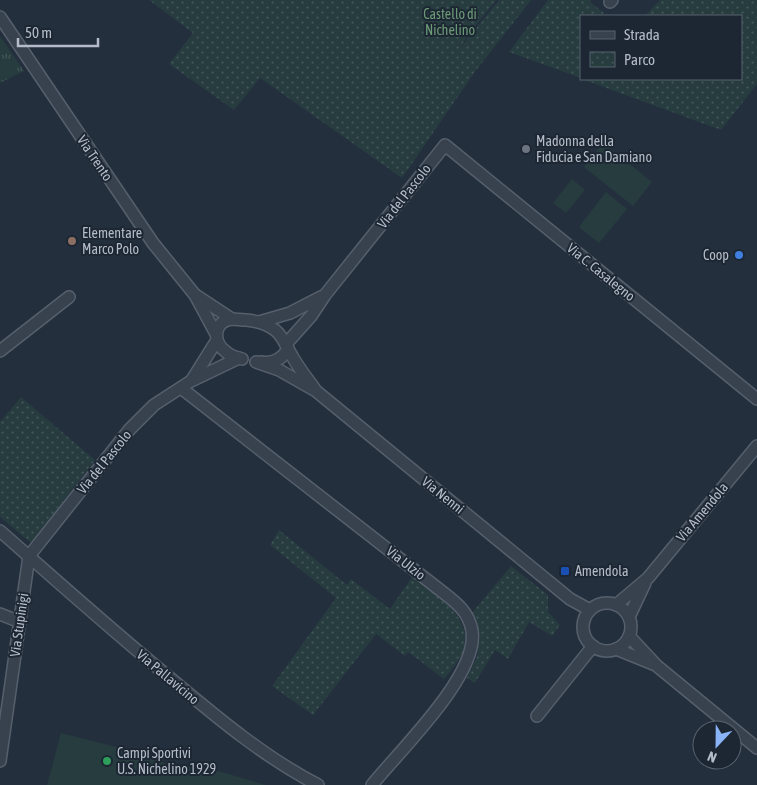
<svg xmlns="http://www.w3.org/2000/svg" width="757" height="785" font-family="'Asap Condensed',sans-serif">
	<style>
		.grass { fill: url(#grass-tufts) }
		.park { fill: url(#park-dots) }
		.pitch { fill: #263c3f }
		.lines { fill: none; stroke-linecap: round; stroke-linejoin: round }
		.minor-casing { stroke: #565f6c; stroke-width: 14 }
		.minor { stroke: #38414e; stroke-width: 11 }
		.worship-dot { fill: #6b7280; stroke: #1d2633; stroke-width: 2 }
		.education-dot { fill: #8d6e63; stroke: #1d2633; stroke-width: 2 }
		.shop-dot { fill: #3f7fe0; stroke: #1d2633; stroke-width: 2 }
		.transit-dot { fill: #1a4fb4; stroke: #1d2633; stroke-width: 2 }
		.leisure-dot { fill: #2e9e5b; stroke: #1d2633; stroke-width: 2 }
		.labels { text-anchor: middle; stroke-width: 4; stroke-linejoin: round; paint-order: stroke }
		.park-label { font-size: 14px; fill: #6b9a76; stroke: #1d2633 }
		.poi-label { font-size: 14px; fill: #b4bcc9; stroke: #1d2633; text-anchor: start }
		.street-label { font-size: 14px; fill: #b4bcc9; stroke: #1d2633 }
	</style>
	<defs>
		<pattern id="grass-tufts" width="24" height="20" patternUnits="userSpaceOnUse" patternTransform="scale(1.25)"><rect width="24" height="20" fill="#263c3f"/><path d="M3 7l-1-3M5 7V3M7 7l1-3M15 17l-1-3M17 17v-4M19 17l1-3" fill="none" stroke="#435659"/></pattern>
		<pattern id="park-dots" width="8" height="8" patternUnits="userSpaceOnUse" patternTransform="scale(1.25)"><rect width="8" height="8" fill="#263c3f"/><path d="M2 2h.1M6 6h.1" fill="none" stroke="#435659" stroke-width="1.8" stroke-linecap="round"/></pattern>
	</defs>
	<rect width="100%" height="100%" fill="#242f3e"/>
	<!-- grass -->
	<path class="grass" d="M 0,36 L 24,71 L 0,83 Z"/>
	<!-- park -->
	<g class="park">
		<path d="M 149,0 L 496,0 L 468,35 L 460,48 L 499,0 L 531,0 L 474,73 L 402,178 L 260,78 L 234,110 L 169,64 L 193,33 Z"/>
		<path d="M 548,0 L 591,0 L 590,2 L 604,13 L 601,16 L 581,16 L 581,78 L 509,52 Z"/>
		<path d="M 660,0 L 757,0 L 757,84 L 721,130 L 582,79 L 741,79 L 741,16 L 645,16 Z"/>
		<path d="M 21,397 L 95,460 L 31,543 L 0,517 L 0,422 Z"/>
		<path d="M 279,530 L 347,585 L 351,579 L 390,609 L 412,577 C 435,595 470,613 465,647 C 464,655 450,672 444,679 L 408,652 L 405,656 L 376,634 L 313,715 L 272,686 L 336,598 L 270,545 Z"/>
		<path d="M 511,566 L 548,595 L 548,612 L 560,625 L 552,636 L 529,622 L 508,659 L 495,650 L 475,683 L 467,678 L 477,657 L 480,636 L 471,614 Z"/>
	</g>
	<!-- pitch -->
	<g class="pitch">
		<path d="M 603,143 L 652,182 L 633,206 L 584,167 Z"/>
		<path d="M 572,179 L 585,190 L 566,213 L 553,203 Z"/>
		<path d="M 606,192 L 627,209 L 599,243 L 579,227 Z"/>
		<path d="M 61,733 L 152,756 L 169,766 L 201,766 L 266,785 L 47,785 Z"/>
	</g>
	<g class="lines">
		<defs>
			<g id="minor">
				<path d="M 610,2 L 612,0"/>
				<path d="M 0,17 L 153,243 L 195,295 L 216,334"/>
				<path d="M 197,296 L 232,319"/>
				<path d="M 259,322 L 290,313 L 321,297"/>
				<path d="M 286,344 L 311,316 L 325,295 L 445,145 L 757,399"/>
				<path d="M 0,351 L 69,297"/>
				<path d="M 242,359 C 237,358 229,355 225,351 C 213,342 213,322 231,319 C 236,319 241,320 246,320 C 257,321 266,323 275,330 C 284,337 286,347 292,356 C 298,367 306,377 314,388"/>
				<path d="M 256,362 L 279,370 L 316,391 L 570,599 L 590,610"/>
				<path d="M 261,362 C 273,364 282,359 288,349"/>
				<path d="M 192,380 L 217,340"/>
				<path d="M 181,388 L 440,590 C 454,601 469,611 472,631 C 479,675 399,751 372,785"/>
				<path d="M 0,531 C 58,582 116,634 176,683 C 220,720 266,758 318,785"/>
				<path d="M 29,556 L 129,430 L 154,405 L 191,381 L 239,358"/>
				<circle cx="607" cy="627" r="24"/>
				<path d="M 616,605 L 648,578 L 757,446"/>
				<path d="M 0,614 L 20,622"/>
				<path d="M 629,617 L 645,583"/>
				<path d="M 629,636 L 657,666 L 757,748"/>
				<path d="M 616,649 L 653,664"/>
				<path d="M 537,716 L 593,646"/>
				<path d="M 0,761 L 29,556"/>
			</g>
		</defs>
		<!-- minor casing -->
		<use href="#minor" class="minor-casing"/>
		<!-- minor -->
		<use href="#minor" class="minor"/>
	</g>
	<!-- markers -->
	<circle class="worship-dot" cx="526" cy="149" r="5"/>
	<circle class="education-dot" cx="72" cy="241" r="5"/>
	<circle class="shop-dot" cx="739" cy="255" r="5"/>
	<rect class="transit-dot" x="560" y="566" width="10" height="10" rx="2.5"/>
	<circle class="leisure-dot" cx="107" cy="761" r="5"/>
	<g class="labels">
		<!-- park labels -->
		<g class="park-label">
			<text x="450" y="19">Castello di<tspan x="450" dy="16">Nichelino</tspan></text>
		</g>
		<!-- poi labels -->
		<g class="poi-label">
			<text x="536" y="146">Madonna della<tspan x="536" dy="16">Fiducia e San Damiano</tspan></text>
			<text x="82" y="238">Elementare<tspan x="82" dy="16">Marco Polo</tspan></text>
			<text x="729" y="260" text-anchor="end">Coop</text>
			<text x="575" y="576">Amendola</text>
			<text x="117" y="758">Campi Sportivi<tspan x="117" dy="16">U.S. Nichelino 1929</tspan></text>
		</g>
		<!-- street labels -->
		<g class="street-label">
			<text transform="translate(95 158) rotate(56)" y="5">Via Trento</text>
			<text transform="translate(404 196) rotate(-52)" y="5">Via del Pascolo</text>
			<text transform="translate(601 272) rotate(39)" y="5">Via C. Casalegno</text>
			<text transform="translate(104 462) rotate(-51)" y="5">Via del Pascolo</text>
			<text transform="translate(443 495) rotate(39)" y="5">Via Nenni</text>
			<text transform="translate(702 512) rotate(-50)" y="5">Via Amendola</text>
			<text transform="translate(406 563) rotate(38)" y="5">Via Ulzio</text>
			<text transform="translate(19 625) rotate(-82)" y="5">Via Stupinigi</text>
			<text transform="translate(168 677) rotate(40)" y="5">Via Pallavicino</text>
		</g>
	</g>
	<!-- legend -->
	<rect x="580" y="15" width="162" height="65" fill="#1d2633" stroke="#59626f"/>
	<rect x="590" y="31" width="25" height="8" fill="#38414e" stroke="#59626f"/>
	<text x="624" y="40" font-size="15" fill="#b4bcc9">Strada</text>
	<rect x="590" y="52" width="25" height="15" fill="url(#park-dots)" stroke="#59626f"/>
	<text x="624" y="65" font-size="15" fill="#b4bcc9">Parco</text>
	<!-- north arrow -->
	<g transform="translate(717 745) rotate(202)"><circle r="24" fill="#1d2633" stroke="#59626f"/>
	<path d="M0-4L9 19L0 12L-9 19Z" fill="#8ab4f8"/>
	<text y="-8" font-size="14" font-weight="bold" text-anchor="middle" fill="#b4bcc9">N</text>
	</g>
	<!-- scale -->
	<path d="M18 38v8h80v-8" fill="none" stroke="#b4bcc9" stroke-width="2.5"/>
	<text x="25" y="38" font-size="15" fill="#b4bcc9" stroke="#1d2633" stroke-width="4" paint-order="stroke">50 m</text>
</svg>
